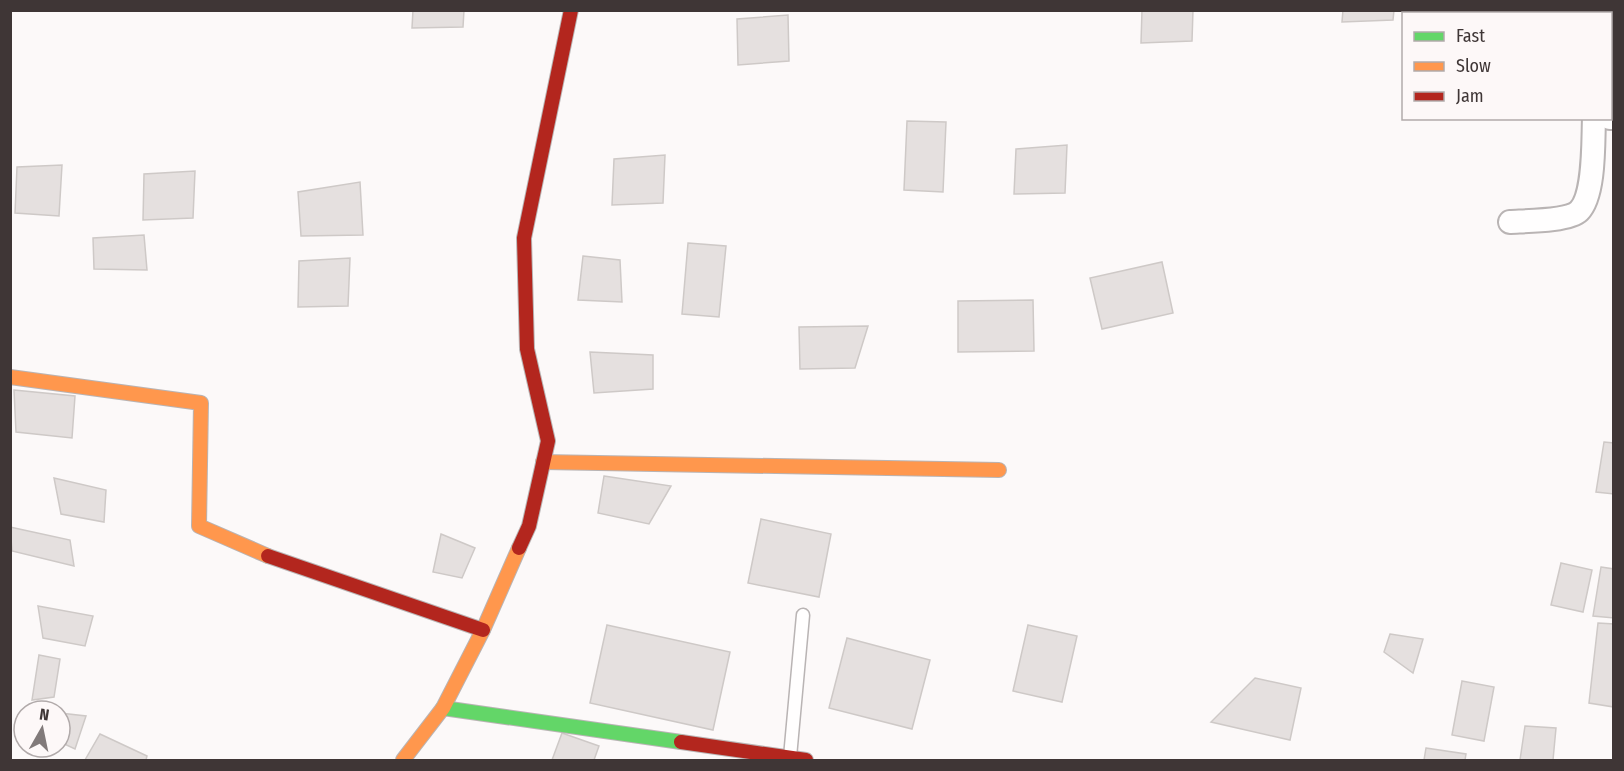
<svg xmlns="http://www.w3.org/2000/svg" width="1624" height="771" font-family="'Fira Sans Condensed',sans-serif">
	<style>
		.building { fill: #e5e0df; stroke: #cec9c7; stroke-width: 1.5 }
		.lines { fill: none; stroke-linecap: round; stroke-linejoin: round }
		.lane-casing { stroke: #b9b4b4; stroke-width: 15 }
		.street-casing { stroke: #b9b4b4; stroke-width: 26 }
		.fast-casing { stroke: #b9b4b4; stroke-width: 16 }
		.slow-casing { stroke: #b9b4b4; stroke-width: 16 }
		.jam-casing { stroke: #b9b4b4; stroke-width: 16 }
		.lane { stroke: #fffefe; stroke-width: 12 }
		.street { stroke: #fffefe; stroke-width: 22 }
		.fast { stroke: #63d668; stroke-width: 14 }
		.slow { stroke: #ff974d; stroke-width: 14 }
		.jam { stroke: #b3261e; stroke-width: 14 }
	</style>
	<rect width="100%" height="100%" fill="#fcf9f9"/>
	<!-- building -->
	<g class="building">
		<path d="M 413,10 L 464,10 L 463,27 L 412,28 Z"/>
		<path d="M 1142,10 L 1193,10 L 1192,41 L 1141,43 Z"/>
		<path d="M 1343,10 L 1394,10 L 1393,20 L 1342,22 Z"/>
		<path d="M 788,15 L 789,61 L 738,65 L 737,19 Z"/>
		<path d="M 907,121 L 946,122 L 943,192 L 904,190 Z"/>
		<path d="M 1067,145 L 1065,193 L 1014,194 L 1016,149 Z"/>
		<path d="M 665,155 L 663,203 L 612,205 L 614,159 Z"/>
		<path d="M 62,165 L 59,216 L 15,213 L 17,167 Z"/>
		<path d="M 195,171 L 193,218 L 143,220 L 144,174 Z"/>
		<path d="M 360,182 L 363,235 L 301,236 L 298,192 Z"/>
		<path d="M 144,235 L 147,270 L 94,269 L 93,238 Z"/>
		<path d="M 688,243 L 726,246 L 719,317 L 682,314 Z"/>
		<path d="M 583,256 L 620,260 L 622,302 L 578,300 Z"/>
		<path d="M 350,258 L 348,306 L 298,307 L 299,261 Z"/>
		<path d="M 1162,262 L 1173,313 L 1102,329 L 1090,278 Z"/>
		<path d="M 1033,300 L 1034,351 L 958,352 L 958,301 Z"/>
		<path d="M 868,326 L 855,368 L 800,369 L 799,327 Z"/>
		<path d="M 590,352 L 653,355 L 653,389 L 594,393 Z"/>
		<path d="M 14,390 L 75,396 L 72,438 L 16,432 Z"/>
		<path d="M 1604,442 L 1614,443 L 1614,494 L 1596,492 Z"/>
		<path d="M 604,476 L 671,486 L 649,524 L 598,513 Z"/>
		<path d="M 54,478 L 106,490 L 104,522 L 61,514 Z"/>
		<path d="M 761,519 L 831,534 L 819,597 L 748,583 Z"/>
		<path d="M 10,527 L 70,540 L 74,566 L 12,551 Z"/>
		<path d="M 441,534 L 475,548 L 462,578 L 433,572 Z"/>
		<path d="M 1561,563 L 1592,570 L 1583,612 L 1551,605 Z"/>
		<path d="M 1601,567 L 1614,569 L 1614,618 L 1593,616 Z"/>
		<path d="M 38,606 L 93,616 L 85,646 L 43,638 Z"/>
		<path d="M 1598,623 L 1614,624 L 1614,707 L 1589,703 Z"/>
		<path d="M 607,625 L 730,652 L 713,730 L 590,703 Z"/>
		<path d="M 1028,625 L 1077,636 L 1062,702 L 1013,691 Z"/>
		<path d="M 1390,634 L 1423,639 L 1413,673 L 1384,652 Z"/>
		<path d="M 847,638 L 930,660 L 912,729 L 829,708 Z"/>
		<path d="M 39,655 L 60,659 L 54,697 L 32,700 Z"/>
		<path d="M 1255,678 L 1301,688 L 1290,740 L 1211,722 Z"/>
		<path d="M 1462,681 L 1494,687 L 1484,741 L 1452,735 Z"/>
		<path d="M 60,713 L 86,716 L 75,749 L 60,742 Z"/>
		<path d="M 1525,726 L 1556,728 L 1553,760 L 1520,760 Z"/>
		<path d="M 562,733 L 599,746 L 594,760 L 552,760 Z"/>
		<path d="M 100,734 L 147,756 L 146,760 L 85,760 Z"/>
		<path d="M 1426,748 L 1466,754 L 1465,760 L 1424,760 Z"/>
	</g>
	<g class="lines">
		<defs>
			<path id="lane" d="M 790,757 L 803,615"/>
			<g id="street">
				<path d="M 1602,14 L 1602,10"/>
				<path d="M 1610,118 L 1614,118"/>
				<path d="M 1510,222 C 1525,221 1569,221 1579,211 C 1595,195 1593,141 1594,118"/>
			</g>
			<path id="fast" d="M 443,708 L 681,742"/>
			<g id="slow">
				<path d="M 10,377 L 201,403 L 199,526 L 268,556"/>
				<path d="M 543,462 L 999,470"/>
				<path d="M 403,760 L 443,708 L 483,630 L 519,548"/>
			</g>
			<g id="jam">
				<path d="M 519,548 L 529,526 L 548,441 L 527,349 L 524,238 L 571,10"/>
				<path d="M 268,556 L 483,630"/>
				<path d="M 681,742 L 806,760"/>
			</g>
		</defs>
		<!-- lane casing -->
		<use href="#lane" class="lane-casing"/>
		<!-- street casing -->
		<use href="#street" class="street-casing"/>
		<!-- fast casing -->
		<use href="#fast" class="fast-casing"/>
		<!-- slow casing -->
		<use href="#slow" class="slow-casing"/>
		<!-- jam casing -->
		<use href="#jam" class="jam-casing"/>
		<!-- lane -->
		<use href="#lane" class="lane"/>
		<!-- street -->
		<use href="#street" class="street"/>
		<!-- fast -->
		<use href="#fast" class="fast"/>
		<!-- slow -->
		<use href="#slow" class="slow"/>
		<!-- jam -->
		<use href="#jam" class="jam"/>
	</g>
	<!-- border -->
	<rect width="1624" height="771" fill="none" stroke="#3f3636" stroke-width="24"/>
	<!-- legend -->
	<rect x="1402" y="12" width="210" height="108" fill="#fdf8f8" stroke="#b1aaaa" stroke-width="1.5"/>
	<rect x="1414" y="32" width="30" height="9" fill="#63d668" stroke="#b1aaaa" stroke-width="1.5"/>
	<text x="1456" y="42" font-size="18" fill="#3f3636">Fast</text>
	<rect x="1414" y="62" width="30" height="9" fill="#ff974d" stroke="#b1aaaa" stroke-width="1.5"/>
	<text x="1456" y="72" font-size="18" fill="#3f3636">Slow</text>
	<rect x="1414" y="92" width="30" height="9" fill="#b3261e" stroke="#b1aaaa" stroke-width="1.5"/>
	<text x="1456" y="102" font-size="18" fill="#3f3636">Jam</text>
	<!-- north arrow -->
	<g transform="translate(42 729) rotate(9)"><circle r="28" fill="#fdf8f8" stroke="#b1aaaa" stroke-width="1.5"/>
	<path d="M0-4.5L10 22L0 15L-10 22Z" fill="#817a7a"/>
	<text y="-9" font-size="16" font-weight="bold" text-anchor="middle" fill="#3f3636">N</text>
	</g>
</svg>
